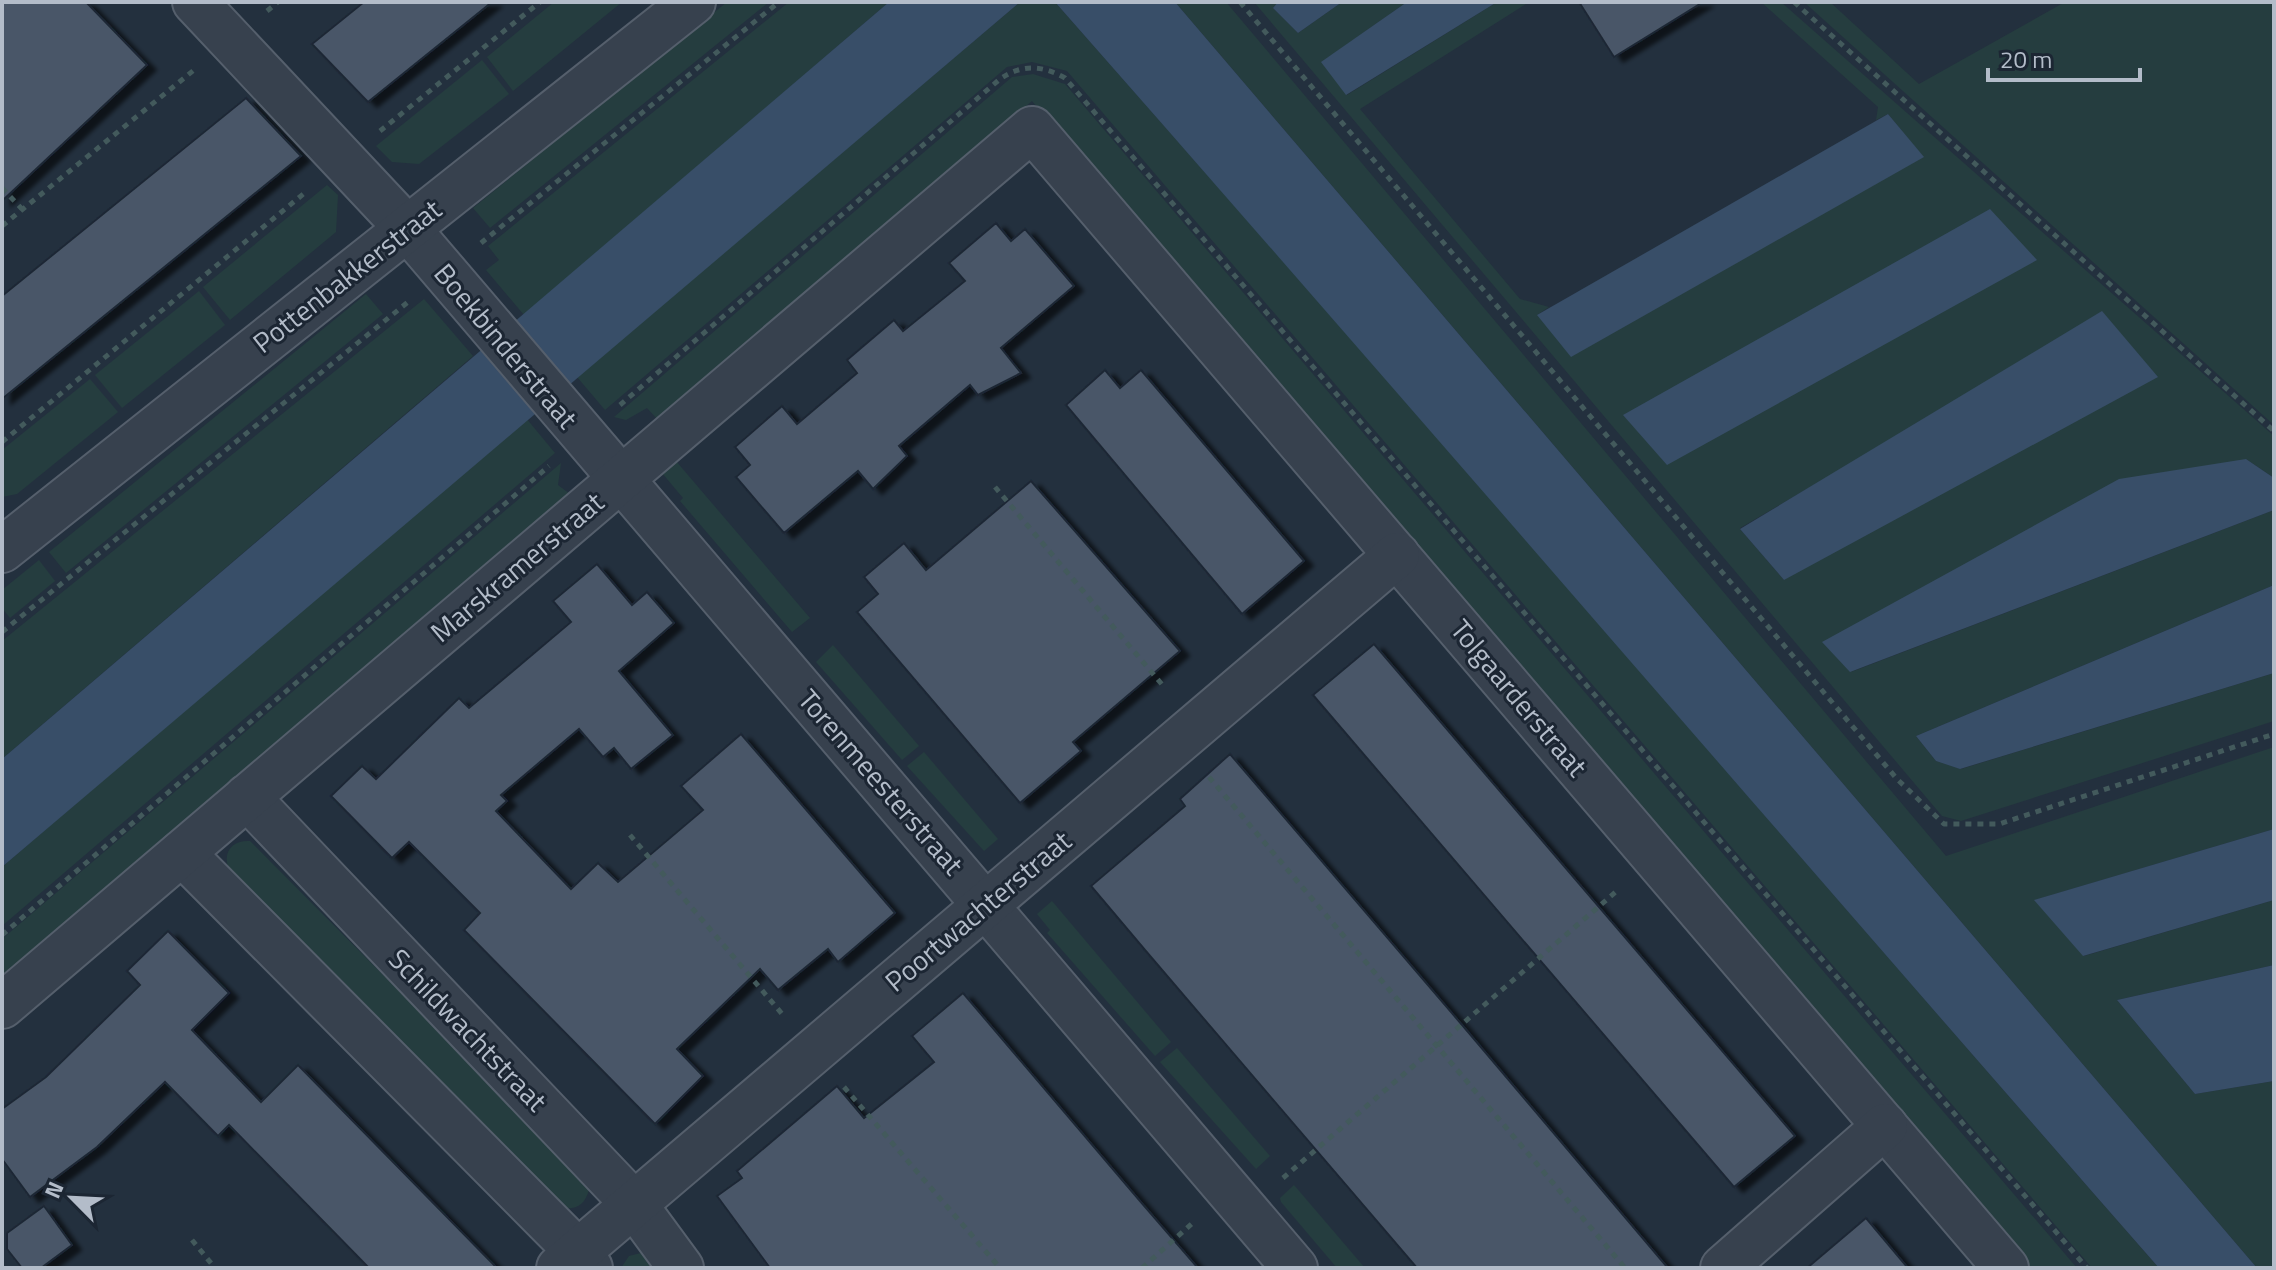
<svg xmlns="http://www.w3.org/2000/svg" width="2276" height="1270" font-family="'Titillium Web',sans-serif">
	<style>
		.green { fill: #253d3f; fill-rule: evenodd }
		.water { fill: #384e68 }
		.building { fill: #495767; stroke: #1e2835; stroke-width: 2; filter: url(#shadow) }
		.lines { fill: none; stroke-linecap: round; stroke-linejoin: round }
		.street-casing { stroke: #555f6c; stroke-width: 48 }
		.path { stroke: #435a5c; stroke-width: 5; stroke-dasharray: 6 6; stroke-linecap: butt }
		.street { stroke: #37414e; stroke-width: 44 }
		.labels { text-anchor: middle; stroke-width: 6; stroke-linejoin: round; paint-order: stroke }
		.street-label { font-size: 28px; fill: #b3bcc9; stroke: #1c2633 }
	</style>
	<defs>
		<filter id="shadow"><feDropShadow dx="9" dy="5" stdDeviation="2" flood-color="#0009"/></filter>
	</defs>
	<rect width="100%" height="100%" fill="#23303e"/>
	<!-- green -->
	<g class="green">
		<path d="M 554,2 L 622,2 L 513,91 L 487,57 Z"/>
		<path d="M 727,2 L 769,2 L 490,228 L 473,208 Z"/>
		<path d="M 789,2 L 889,2 L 524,315 L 486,270 L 499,260 L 488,246 Z"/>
		<path d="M 1020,2 L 1055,2 C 1426,421 1790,847 2159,1268 L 2092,1268 L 1067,71 L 1032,62 L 1007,67 L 605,410 L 577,377 Z"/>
		<path d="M 1175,2 L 1226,2 L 1946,856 L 2274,747 L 2274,829 L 2035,900 L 2084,956 L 2274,900 L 2274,965 L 2117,1000 L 2195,1094 L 2274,1081 L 2274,1268 L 2257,1268 L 2251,1261 Z"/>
		<path d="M 1254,2 L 1278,2 L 1273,8 L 1298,33 L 1342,2 L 1407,2 L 1322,62 L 1347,95 L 1497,2 L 1529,2 L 1360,109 L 1520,299 L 1549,307 L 1537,315 L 1923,157 L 1888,114 L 1876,120 L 1878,107 L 1761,2 L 1781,2 L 2274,436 L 2274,478 L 2246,459 L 1851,672 L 2274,510 L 2274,585 L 1916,736 L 1936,761 L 1961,769 L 2274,673 L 2274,721 L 1961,821 L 1942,816 ZM 1907,431 L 1784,580 L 1740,529 L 1740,528 Z"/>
		<path d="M 1804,2 L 1830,2 L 1919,84 L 2065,2 L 2274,2 L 2274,425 Z"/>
		<path d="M 482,60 L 509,94 L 419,164 L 392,162 L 376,146 Z"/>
		<path d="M 1033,74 L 1065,84 L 2077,1268 L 2030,1268 L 1032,101 L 658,420 L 647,408 L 626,420 L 614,417 L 1012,77 Z"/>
		<path d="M 327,185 L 338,195 L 336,232 L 230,320 L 203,287 Z"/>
		<path d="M 199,291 L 225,325 L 122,408 L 95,375 Z"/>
		<path d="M 366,294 L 383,314 L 66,573 L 49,552 Z"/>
		<path d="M 424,299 L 473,356 L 2,759 L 2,641 Z"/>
		<path d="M 90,379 L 118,412 L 17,494 L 2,497 L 2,450 Z"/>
		<path d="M 526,418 L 555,453 L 2,926 L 2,867 Z"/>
		<path d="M 676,461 L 810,618 L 792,632 L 680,501 L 683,498 L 662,473 Z"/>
		<path d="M 561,463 L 558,485 L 570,494 L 2,978 L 2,939 Z"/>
		<path d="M 39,560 L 55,581 L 10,618 L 2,608 L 2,590 Z"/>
		<path d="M 833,645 L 919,746 L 902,760 L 816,662 Z"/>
		<path d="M 924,752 L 998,839 L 984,851 L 907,766 Z"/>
		<path d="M 250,841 L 582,1175 L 589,1190 C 585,1204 577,1210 563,1208 L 229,869 C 222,852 232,840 250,841 Z"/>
		<path d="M 1052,901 L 1171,1042 L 1155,1056 L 1047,933 L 1050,930 L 1037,914 Z"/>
		<path d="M 1177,1048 L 1270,1156 L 1256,1169 L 1160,1062 Z"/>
		<path d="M 1294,1185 L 1365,1268 L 1337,1268 L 1281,1202 L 1280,1198 Z"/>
		<path d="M 641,1253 L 660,1268 L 621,1268 L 629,1256 Z"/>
	</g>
	<!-- water -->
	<g class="water">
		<path d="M 889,2 L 1020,2 L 2,867 L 2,759 Z"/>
		<path d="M 1055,2 L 1175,2 L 2257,1268 L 2159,1268 C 1790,847 1425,422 1055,2 Z"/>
		<path d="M 1278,2 L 1342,2 L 1298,33 L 1273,8 Z"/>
		<path d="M 1407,2 L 1497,2 L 1346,95 L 1321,62 Z"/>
		<path d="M 1888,114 L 1924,157 L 1571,357 L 1537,315 Z"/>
		<path d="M 1990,209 L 2037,260 L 1667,465 L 1623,415 Z"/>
		<path d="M 2102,311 L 2158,377 L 1784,580 L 1740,529 Z"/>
		<path d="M 2246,459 L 2274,478 L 2274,510 L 1850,672 L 1822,642 L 2119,479 Z"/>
		<path d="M 2274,585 L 2274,673 L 1960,769 L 1936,761 L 1916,736 Z"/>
		<path d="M 2274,829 L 2274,900 L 2083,956 L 2034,900 Z"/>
		<path d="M 2274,965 L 2274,1081 L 2195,1094 L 2117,1000 Z"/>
	</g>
	<!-- building -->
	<g class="building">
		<path d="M 2,2 L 86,2 L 147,65 L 2,201 Z"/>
		<path d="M 364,2 L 492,2 L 368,102 L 312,44 Z"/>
		<path d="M 1579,2 L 1703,2 L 1614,57 Z"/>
		<path d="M 246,98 L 301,156 L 2,399 L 2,296 Z"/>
		<path d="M 996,223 L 1011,241 L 1025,229 L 1074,286 L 1001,348 L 1021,373 L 978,395 L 970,385 L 899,446 L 907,456 L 873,489 L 858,471 L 784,533 L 736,477 L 750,465 L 735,447 L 782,406 L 797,424 L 857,373 L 847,360 L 894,320 L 903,331 L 965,281 L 949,263 Z"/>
		<path d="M 1105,370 L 1120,388 L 1141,370 L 1304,561 L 1242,614 L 1066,405 Z"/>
		<path d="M 1031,481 L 1180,651 L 1073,742 L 1081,751 L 1020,803 L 857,612 L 878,594 L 864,577 L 904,543 L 926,570 Z"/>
		<path d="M 597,564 L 632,605 L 647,592 L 674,623 L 619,671 L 673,735 L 631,769 L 614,748 L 603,757 L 579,729 L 501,795 L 507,801 L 496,811 L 571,889 L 598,863 L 618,882 L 703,810 L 681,786 L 741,734 L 895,913 L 838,962 L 828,949 L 778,990 L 760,969 L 677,1049 L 703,1076 L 655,1124 L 464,930 L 480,913 L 409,842 L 392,858 L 331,796 L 362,766 L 376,779 L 459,698 L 469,708 L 571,622 L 553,601 Z"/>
		<path d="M 1374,644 L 1795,1136 L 1734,1187 L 1313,695 Z"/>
		<path d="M 1230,754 L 1463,1026 L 1668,1268 L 1417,1268 L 1145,950 L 1091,886 L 1185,806 L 1180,799 Z"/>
		<path d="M 168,931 L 229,993 L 192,1030 L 261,1102 L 298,1065 L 497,1268 L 369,1268 L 229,1125 L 218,1136 L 165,1082 L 97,1147 L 30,1197 L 2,1159 L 2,1109 L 46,1077 L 140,985 L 127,971 Z"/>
		<path d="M 963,993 L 1140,1201 L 1198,1268 L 770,1268 L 717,1196 L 742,1178 L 737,1171 L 837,1086 L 864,1118 L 934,1062 L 912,1036 Z"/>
		<path d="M 44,1206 L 72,1245 L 41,1268 L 22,1268 L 7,1249 L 7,1233 Z"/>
		<path d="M 1866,1218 L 1908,1268 L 1807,1268 Z"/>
	</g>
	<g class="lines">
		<defs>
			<g id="street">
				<path d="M 195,2 L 407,228 L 1295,1268"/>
				<path d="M 2,550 L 693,2"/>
				<path d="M 247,797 L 634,1204 L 681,1268"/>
				<path d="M 182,853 L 578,1252 L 590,1268"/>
				<path d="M 2,1006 L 1032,129 L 2006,1268"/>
				<path d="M 559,1268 L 1397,555"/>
				<path d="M 1723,1268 L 1885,1126"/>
			</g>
		</defs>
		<!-- street casing -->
		<use href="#street" class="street-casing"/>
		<!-- path -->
		<g class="path">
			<path d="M 1240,2 L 1897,779 L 1944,824 L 1999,824 L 2274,734"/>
			<path d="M 1794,2 L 2274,431"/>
			<path d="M 267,11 L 278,2"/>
			<path d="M 380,131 L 540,2"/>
			<path d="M 2,188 L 22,209"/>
			<path d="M 2,226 L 194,70"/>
			<path d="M 481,243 L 779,2"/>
			<path d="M 620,405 L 1000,79 C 1022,64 1042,65 1065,78 L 2087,1268"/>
			<path d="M 2,442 L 307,191"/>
			<path d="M 995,487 L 1165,688"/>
			<path d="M 2,632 L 408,302"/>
			<path d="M 1209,777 L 1625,1268"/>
			<path d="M 630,835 L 783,1015"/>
			<path d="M 2,935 L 549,466"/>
			<path d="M 844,1087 L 1000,1268"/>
			<path d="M 1283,1178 L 1618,890"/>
			<path d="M 192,1240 L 215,1268"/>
			<path d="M 1142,1268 L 1195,1221"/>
		</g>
		<!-- street -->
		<use href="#street" class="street"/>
	</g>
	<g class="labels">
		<!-- street labels -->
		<g class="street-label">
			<text transform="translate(347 276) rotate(-38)" y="10">Pottenbakkerstraat</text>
			<text transform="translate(506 346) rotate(50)" y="10">Boekbinderstraat</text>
			<text transform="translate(517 567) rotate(-40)" y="10">Marskramerstraat</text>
			<text transform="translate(1519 698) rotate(50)" y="10">Tolgaarderstraat</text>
			<text transform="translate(881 782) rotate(49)" y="10">Torenmeesterstraat</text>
			<text transform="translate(978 911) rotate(-40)" y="10">Poortwachterstraat</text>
			<text transform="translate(468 1030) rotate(46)" y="10">Schildwachtstraat</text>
		</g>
	</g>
	<!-- border -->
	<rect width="2276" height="1270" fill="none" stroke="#b3bcc9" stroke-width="8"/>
	<!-- north arrow -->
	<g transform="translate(72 1198) rotate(294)" stroke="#1c2633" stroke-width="6" paint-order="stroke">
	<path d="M0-6L14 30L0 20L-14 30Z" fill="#b3bcc9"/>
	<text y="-12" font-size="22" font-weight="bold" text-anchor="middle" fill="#b3bcc9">N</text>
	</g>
	<!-- scale -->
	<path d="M1988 68v12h152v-12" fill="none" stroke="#b3bcc9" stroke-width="4"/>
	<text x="2000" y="68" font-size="24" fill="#b3bcc9" stroke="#1c2633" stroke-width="6" paint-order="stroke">20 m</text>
</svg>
